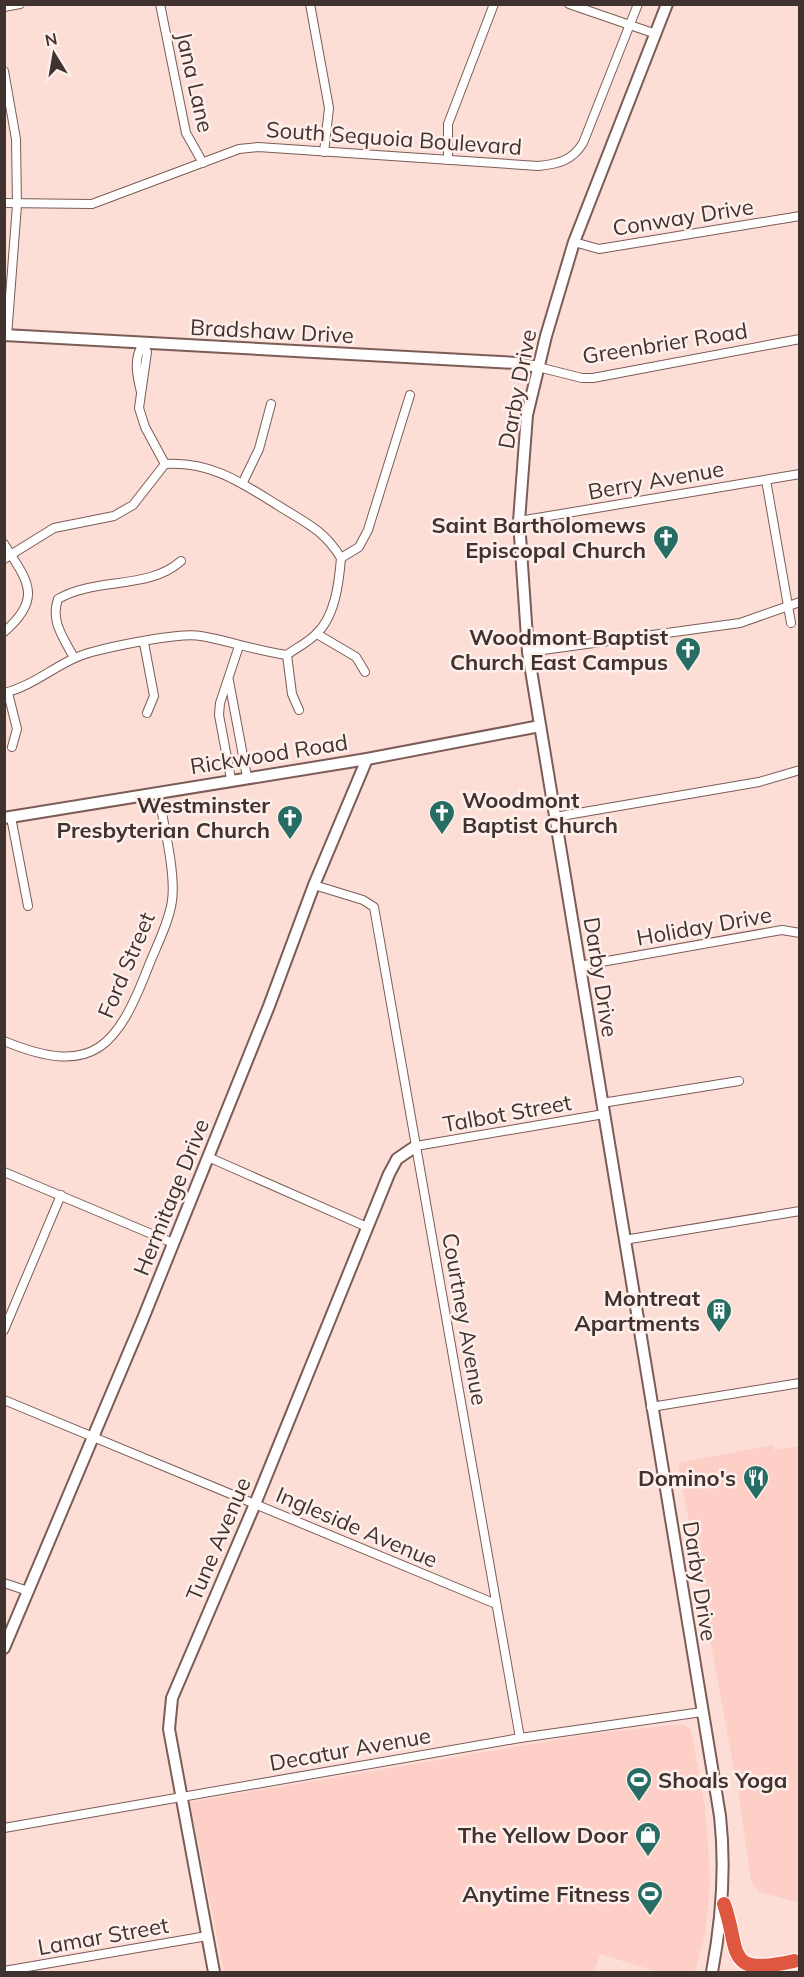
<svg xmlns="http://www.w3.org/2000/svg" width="804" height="1977" font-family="Mulish,sans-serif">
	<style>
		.built { fill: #fdcfc6 }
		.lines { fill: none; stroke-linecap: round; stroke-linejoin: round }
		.street-casing { stroke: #7c5c56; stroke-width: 10 }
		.secondary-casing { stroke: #7c5c56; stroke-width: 14 }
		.highway-casing { stroke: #fff; stroke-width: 16 }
		.street { stroke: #fff; stroke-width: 8 }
		.secondary { stroke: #fff; stroke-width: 10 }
		.highway { stroke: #e05741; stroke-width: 14 }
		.labels { text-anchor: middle; stroke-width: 5; stroke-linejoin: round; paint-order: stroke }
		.street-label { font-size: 22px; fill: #40322f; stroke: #feefeb }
		.poi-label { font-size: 22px; font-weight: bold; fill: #40322f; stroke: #feefeb; text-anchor: end }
	</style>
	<rect width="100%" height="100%" fill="#fcded7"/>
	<!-- built -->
	<g class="built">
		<path d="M 773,1445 L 774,1450 L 799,1446 L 799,1903 L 760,1892 L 751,1882 L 739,1797 L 678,1463 Z"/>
		<path d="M 683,1724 L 691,1730 L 705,1807 L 708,1843 L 710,1885 L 705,1935 L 695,1972 L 658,1972 L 600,1954 L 594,1972 L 224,1972 L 190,1802 L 591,1734 Z"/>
	</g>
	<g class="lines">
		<defs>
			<g id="street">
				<path d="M 160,4 L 186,133 L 203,163"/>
				<path d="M 310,4 L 329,108 L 324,152"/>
				<path d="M 569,4 L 656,34"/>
				<path d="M 4,7 L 20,4"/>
				<path d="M 4,71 L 16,139 L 17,205 L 7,336"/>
				<path d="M 448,160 L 448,124 L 494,4"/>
				<path d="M 4,203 L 92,204 L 239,149 L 258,147 L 538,166 C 558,164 572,161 583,143 L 638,4"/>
				<path d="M 574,242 L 599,249 L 800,216"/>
				<path d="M 538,367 L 582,378 L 593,378 L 800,339"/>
				<path d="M 141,392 C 137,376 133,358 143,344 L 147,352 L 139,408 L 145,427 L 165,464"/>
				<path d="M 766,480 L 791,623"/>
				<path d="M 243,482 L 259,449 L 271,404"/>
				<path d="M 519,521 L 800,474"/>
				<path d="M 4,544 C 27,580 44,598 4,632"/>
				<path d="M 341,558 L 359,547 L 368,530 L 410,395"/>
				<path d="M 4,559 L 54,528 L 114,516 L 133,505 L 165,464 C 211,461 242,483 279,506 C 306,523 324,530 341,558 C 339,583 335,618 315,635 C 307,643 296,648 287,655 C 257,651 230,641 201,636 C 181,632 114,646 92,652 C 60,660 37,685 4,693"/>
				<path d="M 317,634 L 356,657 L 365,672"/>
				<path d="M 144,643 L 154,696 L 147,713"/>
				<path d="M 528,652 L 740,623 L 800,602"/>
				<path d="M 287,655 L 292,694 L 299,710"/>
				<path d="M 74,658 C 64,638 50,622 58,599 C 95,577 149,590 181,561"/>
				<path d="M 229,681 L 247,777"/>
				<path d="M 8,693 L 17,729 L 12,747"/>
				<path d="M 231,779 L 219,715 L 220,703 L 239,646"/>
				<path d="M 11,817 L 28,906"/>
				<path d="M 555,817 L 759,782 L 800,770"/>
				<path d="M 314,885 L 363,900 L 374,907 L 520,1738"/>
				<path d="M 579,966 L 782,930 L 800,933"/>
				<path d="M 4,1041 C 95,1079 118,1045 149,965 C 157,945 169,922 172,901 C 176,872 163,822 158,792"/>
				<path d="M 602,1103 L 739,1081"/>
				<path d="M 416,1146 L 604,1114"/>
				<path d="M 208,1157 L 367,1227"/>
				<path d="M 4,1172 L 173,1243"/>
				<path d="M 624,1240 L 800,1211"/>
				<path d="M 4,1330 L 61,1195"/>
				<path d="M 4,1400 L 496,1604"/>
				<path d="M 651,1407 L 800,1383"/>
				<path d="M 4,1583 L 28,1591"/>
				<path d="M 4,1828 L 520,1738 L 702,1712"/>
				<path d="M 4,1971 L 207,1936"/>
			</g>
			<g id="secondary">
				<path d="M 667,4 L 574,242 L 546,336 L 527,415 L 519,521 L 528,652 L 720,1816 C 726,1870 722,1919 712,1972"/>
				<path d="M 4,335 L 517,363 L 538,367"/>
				<path d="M 4,818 L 367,759 L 540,726"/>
				<path d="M 4,1648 L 142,1321 L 269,1006 L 314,885 L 367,759"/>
				<path d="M 214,1972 L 169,1729 L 172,1698 L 255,1504 L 389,1174 L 397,1159 L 416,1146"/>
			</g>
			<path id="highway" d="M 724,1904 C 741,1952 723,1977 794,1961"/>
		</defs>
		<!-- street casing -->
		<use href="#street" class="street-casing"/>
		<!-- secondary casing -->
		<use href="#secondary" class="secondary-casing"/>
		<!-- highway casing -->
		<use href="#highway" class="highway-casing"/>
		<!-- street -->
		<use href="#street" class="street"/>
		<!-- secondary -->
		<use href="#secondary" class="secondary"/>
		<!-- highway -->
		<use href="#highway" class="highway"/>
	</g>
	<!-- icons -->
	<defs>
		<symbol id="church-pin" viewBox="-11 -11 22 30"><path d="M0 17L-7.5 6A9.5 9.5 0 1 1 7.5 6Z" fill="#276d63" stroke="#feefeb"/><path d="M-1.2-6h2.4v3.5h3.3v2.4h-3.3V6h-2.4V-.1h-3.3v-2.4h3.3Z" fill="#fff"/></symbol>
		<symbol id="building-pin" viewBox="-11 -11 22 30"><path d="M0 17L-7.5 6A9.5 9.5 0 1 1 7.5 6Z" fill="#276d63" stroke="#feefeb"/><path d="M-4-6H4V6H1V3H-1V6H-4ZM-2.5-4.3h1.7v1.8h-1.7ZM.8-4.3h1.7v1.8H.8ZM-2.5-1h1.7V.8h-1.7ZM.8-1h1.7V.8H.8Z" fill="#fff"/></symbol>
		<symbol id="restaurant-pin" viewBox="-11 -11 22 30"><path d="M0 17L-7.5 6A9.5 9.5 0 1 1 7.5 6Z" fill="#276d63" stroke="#feefeb"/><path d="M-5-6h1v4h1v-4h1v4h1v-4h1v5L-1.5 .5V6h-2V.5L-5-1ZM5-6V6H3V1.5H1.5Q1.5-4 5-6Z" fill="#fff"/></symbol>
		<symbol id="stadium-pin" viewBox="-11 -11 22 30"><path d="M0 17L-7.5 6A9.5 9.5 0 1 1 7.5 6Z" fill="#276d63" stroke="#feefeb"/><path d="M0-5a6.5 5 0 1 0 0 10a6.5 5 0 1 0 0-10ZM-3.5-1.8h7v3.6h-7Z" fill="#fff"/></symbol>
		<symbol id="shop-pin" viewBox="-11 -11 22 30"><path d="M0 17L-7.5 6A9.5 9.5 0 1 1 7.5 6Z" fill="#276d63" stroke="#feefeb"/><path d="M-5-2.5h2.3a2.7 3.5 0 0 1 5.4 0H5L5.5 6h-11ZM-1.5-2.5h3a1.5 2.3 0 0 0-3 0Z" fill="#fff"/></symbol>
	</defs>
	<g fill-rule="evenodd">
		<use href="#church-pin" x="651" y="523" width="30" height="40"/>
		<use href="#church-pin" x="673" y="635" width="30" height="40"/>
		<use href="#church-pin" x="427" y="798" width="30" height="40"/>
		<use href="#church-pin" x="275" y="803" width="30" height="40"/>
		<use href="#building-pin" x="704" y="1296" width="30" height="40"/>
		<use href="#restaurant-pin" x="741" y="1463" width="30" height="40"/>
		<use href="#stadium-pin" x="624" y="1765" width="30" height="40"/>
		<use href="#shop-pin" x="633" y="1820" width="30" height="40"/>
		<use href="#stadium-pin" x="635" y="1879" width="30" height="40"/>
	</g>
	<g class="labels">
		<!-- street labels -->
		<g class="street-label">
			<text transform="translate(195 82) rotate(77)" y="8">Jana Lane</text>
			<text transform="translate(394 138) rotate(4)" y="8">South Sequoia Boulevard</text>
			<text transform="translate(683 217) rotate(-9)" y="8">Conway Drive</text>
			<text transform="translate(272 331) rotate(3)" y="8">Bradshaw Drive</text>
			<text transform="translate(665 343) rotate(-9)" y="8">Greenbrier Road</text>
			<text transform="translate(517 389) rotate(-79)" y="8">Darby Drive</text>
			<text transform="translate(656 480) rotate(-10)" y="8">Berry Avenue</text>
			<text transform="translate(269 754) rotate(-9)" y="8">Rickwood Road</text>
			<text transform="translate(704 926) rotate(-10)" y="8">Holiday Drive</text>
			<text transform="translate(126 965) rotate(-67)" y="8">Ford Street</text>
			<text transform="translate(601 977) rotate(81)" y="8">Darby Drive</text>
			<text transform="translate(507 1113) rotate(-10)" y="8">Talbot Street</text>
			<text transform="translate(171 1197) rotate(-68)" y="8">Hermitage Drive</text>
			<text transform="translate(465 1319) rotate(80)" y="8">Courtney Avenue</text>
			<text transform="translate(357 1527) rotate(23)" y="8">Ingleside Avenue</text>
			<text transform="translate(218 1539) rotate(-67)" y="8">Tune Avenue</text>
			<text transform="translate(700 1581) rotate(81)" y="8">Darby Drive</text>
			<text transform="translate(350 1749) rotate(-10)" y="8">Decatur Avenue</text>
			<text transform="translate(103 1936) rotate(-10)" y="8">Lamar Street</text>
		</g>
		<!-- poi labels -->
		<g class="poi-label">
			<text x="646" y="533">Saint Bartholomews<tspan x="646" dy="25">Episcopal Church</tspan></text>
			<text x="668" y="645">Woodmont Baptist<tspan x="668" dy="25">Church East Campus</tspan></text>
			<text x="462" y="808" text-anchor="start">Woodmont<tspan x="462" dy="25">Baptist Church</tspan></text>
			<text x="270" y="813">Westminster<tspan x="270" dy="25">Presbyterian Church</tspan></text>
			<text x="700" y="1306">Montreat<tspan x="700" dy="25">Apartments</tspan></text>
			<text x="736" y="1486">Domino's</text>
			<text x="658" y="1788" text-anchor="start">Shoals Yoga</text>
			<text x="628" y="1843">The Yellow Door</text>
			<text x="630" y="1902">Anytime Fitness</text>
		</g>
	</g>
	<!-- border -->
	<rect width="804" height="1977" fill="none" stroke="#40322f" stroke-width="12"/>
	<!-- north arrow -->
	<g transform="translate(54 54) rotate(349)" stroke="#feefeb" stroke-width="4.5" paint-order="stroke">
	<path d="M0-4.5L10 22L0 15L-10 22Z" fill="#40322f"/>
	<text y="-9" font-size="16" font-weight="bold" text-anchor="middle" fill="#40322f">N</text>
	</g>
</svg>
